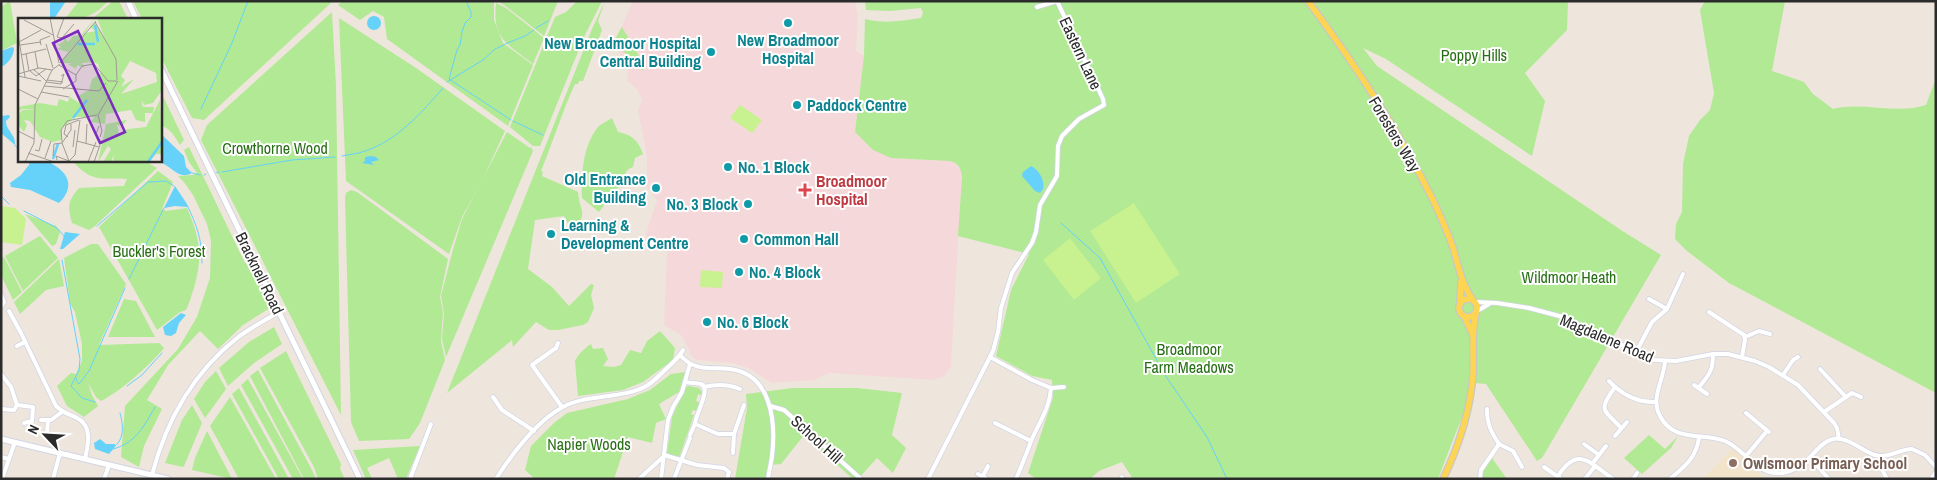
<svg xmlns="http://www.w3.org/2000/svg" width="1937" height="480" font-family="'Archivo Narrow',sans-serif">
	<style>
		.education { fill: #f1e4ca }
		.medical { fill: #f5d9da }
		.green { fill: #b1e994 }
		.pitch { fill: #c8f18f }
		.water { fill: #66d2f9 }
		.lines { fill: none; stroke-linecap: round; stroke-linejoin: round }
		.stream { stroke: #66d2f9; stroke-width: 1 }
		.street-casing { stroke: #d1d5e5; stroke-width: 5.5 }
		.secondary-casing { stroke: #d1d5e5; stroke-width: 7 }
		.primary-casing { stroke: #c8c8c8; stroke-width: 8 }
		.street { stroke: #fff; stroke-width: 4 }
		.secondary { stroke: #fff; stroke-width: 5 }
		.primary { stroke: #fdd553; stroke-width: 5.5 }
		.culture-dot { fill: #0f9aa8; stroke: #fff; stroke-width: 2 }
		.health-dot { fill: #e0444e; stroke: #fff; stroke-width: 2 }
		.education-dot { fill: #8d6e63; stroke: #fff; stroke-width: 2 }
		.labels { text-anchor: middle; stroke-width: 4; stroke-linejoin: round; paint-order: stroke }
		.culture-label { font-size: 16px; font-weight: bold; fill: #0d838f; stroke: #fff; text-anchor: start }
		.street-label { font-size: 16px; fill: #2b2b2b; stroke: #fff }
		.park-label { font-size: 16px; fill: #276f14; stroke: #fff }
		.health-label { font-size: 16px; font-weight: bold; fill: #be3a42; stroke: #fff; text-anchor: start }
		.education-label { font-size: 16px; font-weight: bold; fill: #785e54; stroke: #fff; text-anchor: start }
		.inset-river { fill: none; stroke: #66d2f9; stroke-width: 2.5 }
		.inset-road { fill: none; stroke: #a09b95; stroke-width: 1 }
		.view { fill: #7b2cbf; fill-opacity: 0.15; stroke: #7b2cbf; stroke-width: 2.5 }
		.inset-edge { fill: none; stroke: #2b2b2b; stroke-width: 2.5 }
	</style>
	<rect width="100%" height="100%" fill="#eee6dc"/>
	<!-- education -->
	<path class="education" d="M 1733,448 L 1764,479 L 1702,479 Z"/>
	<!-- medical -->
	<path class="medical" d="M 633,1 L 855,1 L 858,17 L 856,51 L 864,56 L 855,132 L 873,150 L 891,158 L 950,161 L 956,164 L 962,172 L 951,366 L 945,376 L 934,380 L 829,373 L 815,380 L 772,383 L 748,368 L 732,363 L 696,360 L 691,355 L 682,336 L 664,325 L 667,252 L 664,245 L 649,243 L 646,237 L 648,226 L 657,201 L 645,184 L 647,177 L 647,157 L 638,110 L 642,99 L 636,88 L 627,81 L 628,70 L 614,43 Z"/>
	<!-- green -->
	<g class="green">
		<path d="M 10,1 L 17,43 L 3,50 L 1,50 L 1,7 Z"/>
		<path d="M 79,1 L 108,1 C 95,16 84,19 65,19 Z"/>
		<path d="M 113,1 L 119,1 L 128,19 L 92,19 Z"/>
		<path d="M 133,1 L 332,1 L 332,2 L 204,120 L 192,118 L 160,55 L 160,19 L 142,19 Z"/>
		<path d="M 342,1 L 494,1 L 494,20 L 503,43 L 533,65 L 508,126 L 387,39 L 384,17 L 373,11 L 360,20 L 338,5 Z"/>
		<path d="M 497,1 L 558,1 L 544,36 L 504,5 Z"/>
		<path d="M 577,1 L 602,1 L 584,37 L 540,146 L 533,146 L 510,127 L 555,17 L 566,12 Z"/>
		<path d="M 605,1 L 598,21 L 602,30 L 583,81 L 579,81 L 578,84 L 575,84 C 562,112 553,142 541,171 L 543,172 L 542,176 L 578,192 C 580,213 589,213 572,231 L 564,216 L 535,220 L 528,269 L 552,287 L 569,306 L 591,284 L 594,285 L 591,295 L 594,308 L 588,322 L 583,325 L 558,330 L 549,330 L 536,322 L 513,347 L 512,340 L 447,393 L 592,29 Z"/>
		<path d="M 865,1 L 1568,1 L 1567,30 L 1525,73 L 1545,101 L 1532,156 L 1386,59 L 1363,48 L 1377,66 L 1624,232 L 1661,255 L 1542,458 L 1537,461 L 1486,384 L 1475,383 L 1438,479 L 1133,479 L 1122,462 L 1099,471 L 1090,479 L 1036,479 L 1028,473 L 1053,398 L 1052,380 L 1032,376 L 996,356 L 1011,290 L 1029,254 L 958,236 L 962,176 C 961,168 958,163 950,161 L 891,158 L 873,150 L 855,132 L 864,56 L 865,19 C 884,24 902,21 921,18 L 923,13 L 921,8 L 890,11 L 866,10 Z"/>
		<path d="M 1705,1 L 1785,1 L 1772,71 L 1804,82 L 1813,94 L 1833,109 C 1863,101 1896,115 1926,105 L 1936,78 L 1936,393 L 1729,283 L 1687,251 L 1675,239 L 1676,224 L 1682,212 L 1683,164 L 1689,136 L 1700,120 L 1710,110 L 1714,93 L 1700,10 Z"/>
		<path d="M 496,3 L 506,8 L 544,38 L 533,64 C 508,44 492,40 496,3 Z"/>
		<path d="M 332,12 L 336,86 L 341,415 L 201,140 L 207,125 Z"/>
		<path d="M 339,18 L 416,68 L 505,131 L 481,183 L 462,217 L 449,254 L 346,181 Z"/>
		<path d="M 622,27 L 646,68 L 643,70 L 636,68 L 630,56 L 616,47 L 615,39 Z"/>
		<path d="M 160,90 L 184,140 L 180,145 C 175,137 169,126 160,126 Z"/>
		<path d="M 612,118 L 618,132 C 632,135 638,140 643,154 L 635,158 L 633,167 C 626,169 622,176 626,183 L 616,189 L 599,212 L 582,198 C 581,175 583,145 598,127 C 601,124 607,121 612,118 Z"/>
		<path d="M 507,132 L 530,148 L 531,147 L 533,151 L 446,357 L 442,339 L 444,313 L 441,296 L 452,253 L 462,219 Z"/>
		<path d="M 189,147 L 245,263 L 248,262 L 270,308 L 243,325 L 218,349 L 200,331 L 168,365 L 147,400 L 162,409 L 144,446 L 139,467 L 121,457 L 125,406 L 178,349 L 197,317 L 210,278 L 211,241 L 207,224 L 193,195 L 184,182 L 178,176 L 193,175 L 197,173 L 189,162 L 184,150 Z"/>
		<path d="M 72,160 L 143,160 L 157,168 L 95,226 L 89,230 L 72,223 C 68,206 67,202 79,188 L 124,186 L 127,179 C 101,177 92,184 72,160 Z"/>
		<path d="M 158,171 L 173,182 L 162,209 L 166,211 L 187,208 C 200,238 203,256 194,288 C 191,296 190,302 186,310 L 180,312 L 157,330 L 99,227 Z"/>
		<path d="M 351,190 L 357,192 L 448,259 L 440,297 L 443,312 L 441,341 L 445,360 L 420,423 L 409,439 L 359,441 L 351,422 L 345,198 L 346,193 Z"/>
		<path d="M 25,214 L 56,226 L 60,232 L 56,244 L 52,246 Z"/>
		<path d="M 40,236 L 58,258 L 23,291 L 5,256 Z"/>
		<path d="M 91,244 L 98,244 L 126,284 L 99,345 L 159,343 L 164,348 C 149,366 121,391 101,401 L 96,397 L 88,383 L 92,395 L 98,406 L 84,417 L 67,406 L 57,386 L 71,373 L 76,374 L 82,361 L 82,344 L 75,312 L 70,303 L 64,258 Z"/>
		<path d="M 4,257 L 22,292 L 13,300 L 1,275 L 1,259 Z"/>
		<path d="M 59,259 L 64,286 L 46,290 L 20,314 L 14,302 Z"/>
		<path d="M 124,299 L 136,301 L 155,337 L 108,337 Z"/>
		<path d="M 274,327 L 282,344 L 254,363 L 228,386 L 219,368 L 249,342 Z"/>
		<path d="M 660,331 L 675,348 L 673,360 L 643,382 L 623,390 L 578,396 L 575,361 C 579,353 584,349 591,344 L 593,349 L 603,348 L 608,359 L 603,366 L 614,367 L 621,365 L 630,350 L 641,353 L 647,341 Z"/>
		<path d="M 286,351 L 341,464 L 340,469 L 345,479 L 318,479 L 314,467 L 260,368 Z"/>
		<path d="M 258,370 L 312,470 L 316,479 L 304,479 L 250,376 Z"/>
		<path d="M 216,371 L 226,389 L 205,418 L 194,399 L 205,382 Z"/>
		<path d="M 685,372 L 679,392 L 659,404 L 666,419 L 656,423 L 652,443 L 628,437 L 614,479 L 535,479 L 525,470 L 531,446 L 554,423 L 567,413 L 628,399 L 650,390 L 671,374 Z"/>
		<path d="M 248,379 L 303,479 L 293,479 L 241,385 Z"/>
		<path d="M 689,386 L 699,388 L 702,392 L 701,395 L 698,394 L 696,401 L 700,403 L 696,411 L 693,410 L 691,414 L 694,415 L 679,458 L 667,453 L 672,417 L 686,387 Z"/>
		<path d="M 239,388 L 289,479 L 279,479 L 232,394 Z"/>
		<path d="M 793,388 L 857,388 L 902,393 L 892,435 L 906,448 L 893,473 L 877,458 L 858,479 L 853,479 L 804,435 L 781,464 L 770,465 L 768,479 L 735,479 L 747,408 L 746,394 Z"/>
		<path d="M 230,397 L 276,479 L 239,479 L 210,426 Z"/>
		<path d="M 192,405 L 202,423 L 184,466 L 183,467 L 165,463 L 182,420 Z"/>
		<path d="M 207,431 L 232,479 L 192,470 L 195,458 Z"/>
		<path d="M 1649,435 L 1665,449 L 1678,436 L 1671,448 L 1642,474 L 1624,458 Z"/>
		<path d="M 420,446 L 406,479 L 398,479 L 389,458 L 367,468 L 372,479 L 366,479 L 353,450 Z"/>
		<path d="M 1492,458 L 1507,479 L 1482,479 L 1482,470 Z"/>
	</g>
	<!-- pitch -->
	<g class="pitch">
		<path d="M 740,105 L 762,120 L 752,133 L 730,118 Z"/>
		<path d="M 1134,203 L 1180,274 L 1136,303 L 1090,231 Z"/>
		<path d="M 1,206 L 15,208 L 26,219 L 22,245 L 1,242 Z"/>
		<path d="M 1070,238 L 1101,278 L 1074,300 L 1043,260 Z"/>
		<path d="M 701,270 L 723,272 L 722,288 L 700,287 Z"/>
	</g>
	<!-- water -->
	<g class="water">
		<path d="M 50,1 L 66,1 L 54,19 L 50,19 Z"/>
		<circle cx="374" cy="23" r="7"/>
		<path d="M 12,47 L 14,48 C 14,56 8,64 1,67 L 1,51 Z"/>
		<path d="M 9,115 L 10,117 L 6,121 C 6,131 16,134 15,145 L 1,133 L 1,116 Z"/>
		<path d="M 160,133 L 184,156 L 186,167 L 192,173 C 179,180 173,168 162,163 Z"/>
		<path d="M 371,156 L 376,157 L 379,160 L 371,162 L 374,165 L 362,163 L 365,161 L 365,157 Z"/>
		<path d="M 43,160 C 64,167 79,184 59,203 L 30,190 L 11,187 L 10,183 L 21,175 L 32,161 Z"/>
		<path d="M 1031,166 C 1039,170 1045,180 1043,189 L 1040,193 L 1035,191 L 1022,176 L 1023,172 Z"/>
		<path d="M 175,186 L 187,204 L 187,207 L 175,206 L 164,208 Z"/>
		<path d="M 65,232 L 80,234 L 63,249 L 60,249 Z"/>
		<path d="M 181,313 L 186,315 L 179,323 L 176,333 L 171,336 L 165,335 L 163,327 Z"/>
		<path d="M 100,439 L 106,444 L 115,444 L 115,447 L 109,454 L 95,449 L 94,443 Z"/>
	</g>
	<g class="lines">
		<!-- stream -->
		<g class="stream">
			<path d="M 466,1 L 471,12 L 471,17 L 465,23 L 462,32 L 460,45 L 457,50 L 449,79 L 511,120"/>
			<path d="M 536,28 L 548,21"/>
			<path d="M 505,44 L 525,36 L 534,30"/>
			<path d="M 447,82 L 483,60 L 495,49 L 504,45"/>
			<path d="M 201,109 L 232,43 L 248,1"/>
			<path d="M 513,121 L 543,135"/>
			<path d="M 15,145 L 19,150"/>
			<path d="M 342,156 C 350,154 358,154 365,151 C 397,141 422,112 443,88"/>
			<path d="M 27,160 L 30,164"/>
			<path d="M 222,172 L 292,160 L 335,157"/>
			<path d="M 192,173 L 200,175"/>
			<path d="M 216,173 L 219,172"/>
			<path d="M 204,175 L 206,174"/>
			<path d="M 1,196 L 9,204"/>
			<path d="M 187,205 C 197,226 202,239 202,263"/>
			<path d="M 24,211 L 57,228 L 64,236"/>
			<path d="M 1061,223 L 1100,258 L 1160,366"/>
			<path d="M 97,226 L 148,182 L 166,181 L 174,186"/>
			<path d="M 62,260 L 80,359 L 79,370 L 71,386 L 82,398 L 95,402"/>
			<path d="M 129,279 L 164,208"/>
			<path d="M 1161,369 L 1207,437 L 1227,479"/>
			<path d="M 76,378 L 77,382 L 79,384 L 89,371 L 125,288"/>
			<path d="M 127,386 L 142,375 L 162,353"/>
			<path d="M 115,446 C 125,438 123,424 120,413"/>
			<path d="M 113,449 C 136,443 144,426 155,407"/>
		</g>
		<defs>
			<g id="street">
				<path d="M 1037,7 L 1057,1"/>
				<path d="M 1,294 L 4,302 L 1,307"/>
				<path d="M 1649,299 L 1667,309"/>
				<path d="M 1475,302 L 1497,303 L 1529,308 L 1563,317 L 1654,360 L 1676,361 L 1713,354 L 1728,354 L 1755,361 L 1769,367 L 1798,385 L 1834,423 L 1837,428 L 1839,439"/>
				<path d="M 9,311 L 21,333 L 56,406 C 63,413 69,414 77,418 C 93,426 88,445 85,459"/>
				<path d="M 1477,311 L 1489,304"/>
				<path d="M 1709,312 L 1744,335 L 1745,340 L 1742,357"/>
				<path d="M 1745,337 L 1759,331 L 1770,334"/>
				<path d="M 558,343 L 556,348 L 532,365 L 562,407"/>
				<path d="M 17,346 L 25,342"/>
				<path d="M 1636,352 L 1652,322 L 1667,309 L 1683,274"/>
				<path d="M 680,355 C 695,372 709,367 730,369 C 772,374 776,423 772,456 C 771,464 769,471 768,479"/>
				<path d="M 990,357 L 1032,380 L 1051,388 L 1064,387"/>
				<path d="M 1665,361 C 1664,380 1650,398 1660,416 C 1674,443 1702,432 1725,441 C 1746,450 1756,476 1783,473 C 1808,469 1816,443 1833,439 C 1847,436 1862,451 1875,455 C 1889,459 1899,449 1912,449 L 1925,455 L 1936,467"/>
				<path d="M 1820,369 L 1845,396"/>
				<path d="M 1,374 L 11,387 L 17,405"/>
				<path d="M 1783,375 L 1793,360 L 1798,357"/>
				<path d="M 1609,381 L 1615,387"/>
				<path d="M 685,382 C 690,383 696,383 701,384 C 712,388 695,415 695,424 L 718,434 L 734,434"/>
				<path d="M 1694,385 L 1707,394"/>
				<path d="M 704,387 C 716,384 728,384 740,389"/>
				<path d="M 1699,387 C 1709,375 1713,371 1713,354"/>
				<path d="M 493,397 L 502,410 L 534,431"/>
				<path d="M 17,405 L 33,407 L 32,421 L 24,423"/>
				<path d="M 770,406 L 784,410 L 861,479"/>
				<path d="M 1,409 L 14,410 L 17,405"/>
				<path d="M 1487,409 C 1487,424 1491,432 1499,444"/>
				<path d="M 1824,412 L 1852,393 L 1861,397"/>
				<path d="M 1746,413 L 1769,432"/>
				<path d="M 41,420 L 51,420 L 62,412"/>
				<path d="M 995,423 L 1031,441"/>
				<path d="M 1621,428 C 1604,409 1597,412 1615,387 C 1627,397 1640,403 1656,402"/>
				<path d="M 47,434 L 48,421"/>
				<path d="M 690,435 L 695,424"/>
				<path d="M 1615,436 L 1627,422"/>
				<path d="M 1499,444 L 1513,451 L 1522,467"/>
				<path d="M 1584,444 L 1599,455"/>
				<path d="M 733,453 L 734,434 L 744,405"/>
				<path d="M 664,455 L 697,465 L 724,468 L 729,472 L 727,479"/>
				<path d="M 1746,456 L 1767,431"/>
				<path d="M 1880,456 L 1880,466 L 1887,479"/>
				<path d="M 1,457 L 9,459"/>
				<path d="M 1810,458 L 1829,479"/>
				<path d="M 1592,464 L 1606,446"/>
				<path d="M 1544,467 L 1561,479"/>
				<path d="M 978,474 L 987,479"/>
				<path d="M 152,475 C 166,421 193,373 237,338 C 250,328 265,320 279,312"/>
				<path d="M 983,476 L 988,466"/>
				<path d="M 1558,476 C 1578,445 1590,463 1613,479"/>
				<path d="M 2,479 L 15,442"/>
				<path d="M 53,479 L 60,453"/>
				<path d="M 104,479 L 109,465"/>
				<path d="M 410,479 L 431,424"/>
				<path d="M 496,479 C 512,454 537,421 563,407 C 589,393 623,400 648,385 C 654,381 660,375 665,370 C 672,363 679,358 683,350"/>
				<path d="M 639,479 L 663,457"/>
				<path d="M 661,479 L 668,420 L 673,407 L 682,392 L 690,364"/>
				<path d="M 674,479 L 690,438"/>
				<path d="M 928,479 L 993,351 L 998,332 L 1001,308 L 1012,273 L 1032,243 L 1036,232 L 1040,205 L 1057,176 L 1058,146 L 1062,136 L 1079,119 L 1104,105 L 1103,99 L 1057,1"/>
				<path d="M 1016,479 C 1022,465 1027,452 1032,439 C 1040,421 1050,407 1051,388"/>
				<path d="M 1121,479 L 1122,477"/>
				<path d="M 1480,479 L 1481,470 L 1499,444"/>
				<path d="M 1585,479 L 1595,466"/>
				<path d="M 1633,479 L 1637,473"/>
				<path d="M 1670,479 C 1685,466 1696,458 1699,438"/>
				<path d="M 1931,479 L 1936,472"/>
			</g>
			<g id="secondary">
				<path d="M 128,1 L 136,19"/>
				<path d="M 160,67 L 360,479"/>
				<path d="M 1,439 L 168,479"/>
			</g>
			<g id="primary">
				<path d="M 1308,1 C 1354,63 1398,129 1432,198 C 1440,215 1448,232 1454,251 C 1459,268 1462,285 1473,300"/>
				<circle cx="1468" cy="308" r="9"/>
				<path d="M 1460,304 L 1461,281"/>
				<path d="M 1464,316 L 1473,335"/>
				<path d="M 1443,479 C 1459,446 1470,411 1473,375 C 1474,355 1471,333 1476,313"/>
			</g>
		</defs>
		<!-- street casing -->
		<use href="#street" class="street-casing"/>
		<!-- secondary casing -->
		<use href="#secondary" class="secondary-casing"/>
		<!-- primary casing -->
		<use href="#primary" class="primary-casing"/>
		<!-- street -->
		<use href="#street" class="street"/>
		<!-- secondary -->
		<use href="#secondary" class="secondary"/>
		<!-- primary -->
		<use href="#primary" class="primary"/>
	</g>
	<!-- markers -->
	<g class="culture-dot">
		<circle cx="788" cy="23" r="5"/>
		<circle cx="711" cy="52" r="5"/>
		<circle cx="797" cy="105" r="5"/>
		<circle cx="728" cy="167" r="5"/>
		<circle cx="656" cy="188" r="5"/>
		<circle cx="748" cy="204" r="5"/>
		<circle cx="551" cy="234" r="5"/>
		<circle cx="744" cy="239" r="5"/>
		<circle cx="739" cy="272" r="5"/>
		<circle cx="707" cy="322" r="5"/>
	</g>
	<path class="health-dot" d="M802.5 182.5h5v5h5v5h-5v5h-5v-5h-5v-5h5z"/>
	<circle class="education-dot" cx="1733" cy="463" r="5"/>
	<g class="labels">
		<!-- culture labels -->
		<g class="culture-label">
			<text x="788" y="46" text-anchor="middle">New Broadmoor<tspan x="788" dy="18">Hospital</tspan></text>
			<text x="701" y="49" text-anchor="end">New Broadmoor Hospital<tspan x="701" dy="18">Central Building</tspan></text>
			<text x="807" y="111">Paddock Centre</text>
			<text x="738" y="173">No. 1 Block</text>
			<text x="646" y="185" text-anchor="end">Old Entrance<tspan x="646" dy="18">Building</tspan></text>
			<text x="738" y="210" text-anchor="end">No. 3 Block</text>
			<text x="561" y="231">Learning &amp;<tspan x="561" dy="18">Development Centre</tspan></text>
			<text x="754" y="245">Common Hall</text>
			<text x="749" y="278">No. 4 Block</text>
			<text x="717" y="328">No. 6 Block</text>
		</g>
		<!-- street labels -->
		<g class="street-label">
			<text transform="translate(1081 53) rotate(65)" y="6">Eastern Lane</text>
			<text transform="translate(1395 134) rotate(59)" y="6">Foresters Way</text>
			<text transform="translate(260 273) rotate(64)" y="6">Bracknell Road</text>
			<text transform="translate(1607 338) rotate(23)" y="6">Magdalene Road</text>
			<text transform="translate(817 439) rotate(42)" y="6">School Hill</text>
		</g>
		<!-- park labels -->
		<g class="park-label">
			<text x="1474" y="61">Poppy Hills</text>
			<text x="275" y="154">Crowthorne Wood</text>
			<text x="159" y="257">Buckler's Forest</text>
			<text x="1569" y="283">Wildmoor Heath</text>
			<text x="1189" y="355">Broadmoor<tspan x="1189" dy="18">Farm Meadows</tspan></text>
			<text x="589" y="450">Napier Woods</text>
		</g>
		<!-- health labels -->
		<g class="health-label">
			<text x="816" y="187">Broadmoor<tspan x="816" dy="18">Hospital</tspan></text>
		</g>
		<!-- education labels -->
		<g class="education-label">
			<text x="1743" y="469">Owlsmoor Primary School</text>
		</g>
	</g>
	<!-- overview -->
	<g transform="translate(18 18)">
		<rect width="144" height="144" fill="#eee6dc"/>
		<path d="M 77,0 L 76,2 L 63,19 L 68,15 L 78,13 L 72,9 L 77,5 L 87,21 L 79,0 L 144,0 L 144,72 L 135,85 L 126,87 L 124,83 L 124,86 L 125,89 L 136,89 L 135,95 L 127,95 L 127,104 L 118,102 L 113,92 L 88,96 L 87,106 L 73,104 L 76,99 L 57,99 L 44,110 L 43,122 L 35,124 L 22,119 L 12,103 L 6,102 L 9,107 L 6,114 L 0,107 L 0,96 L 5,92 L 18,92 L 4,91 L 0,94 L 0,89 L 22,85 L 39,88 L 41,81 L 50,84 L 53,73 L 52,79 L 61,85 L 60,78 L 71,72 L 74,61 L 83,55 L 80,46 L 75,44 L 64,45 L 67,50 L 59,47 L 58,51 L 50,46 L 54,45 L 42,45 L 59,24 L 50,34 L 39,31 L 43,29 L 40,27 L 46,23 L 46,19 L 50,24 L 55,18 L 63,17 ZM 112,43 L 138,55 L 139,64 L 103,76 L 116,61 L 103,69 L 107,62 L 103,58 ZM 142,82 L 144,136 L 138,136 L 131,144 L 95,144 L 96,136 L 93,144 L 85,144 L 93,131 L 90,128 L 80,144 L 88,106 L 109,102 L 104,108 L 99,107 L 101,116 L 110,111 L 128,109 Z" fill="#b1e994" fill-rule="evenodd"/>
		<path class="inset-river" d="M 77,7 L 80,24M 60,26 L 77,26M 55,100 L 69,82M 35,141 L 40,126M 130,144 L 144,124"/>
		<path class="inset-road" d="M 32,0 L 41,45M 6,2 L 35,17M 77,4 L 98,41 L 99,62M 0,16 L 7,59M 39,19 L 44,20 L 56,6M 39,19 L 46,0M 1,24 L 23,12M 28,26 L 35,50M 2,27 L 23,24M 23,27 L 22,22 L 32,18M 17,34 L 20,51M 8,36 L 11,53M 3,37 L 28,31M 42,45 L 78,3M 41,47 L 58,57M 28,51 L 21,56 L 28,63M 12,53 L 18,58 L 21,56 L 16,52M 0,56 L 21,50 L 34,52 L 42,46M 58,57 L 64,48 L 76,46 L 90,63 L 99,63M 0,58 L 23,63M 29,62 L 45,64M 28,64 L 43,66 L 46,56 L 43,58M 26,68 L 81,73 L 88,65M 0,71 L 20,81M 45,71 L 58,63 L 58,57M 23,74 L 51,79M 80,97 L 84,113 L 82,119M 80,97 L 100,63M 81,108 L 78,116 L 84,126M 0,113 L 16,121M 50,119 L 46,116 L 48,107 L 61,102M 59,123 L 81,129M 44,124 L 43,112 L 49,103 L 79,97M 44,125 L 53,112 L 53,106M 44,125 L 51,143M 68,125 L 69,106M 55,129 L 57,112M 17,132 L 21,133 L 24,121M 10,135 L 36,144M 35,138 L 36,126 L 44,125M 27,140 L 33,123M 39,142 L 38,138 L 51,143M 51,143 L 57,137 L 62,102M 7,144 L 16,125 L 17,87 L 34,52M 70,144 L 78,124M 76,144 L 82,127"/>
		<path class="view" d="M 60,13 L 107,114 L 82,125 L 35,25 Z"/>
		<rect width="144" height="144" class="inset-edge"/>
	</g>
	<!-- border -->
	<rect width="1937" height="480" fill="none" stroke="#2b2b2b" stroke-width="5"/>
	<!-- north arrow -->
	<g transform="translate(45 435) rotate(295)" stroke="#ffffff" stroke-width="4" paint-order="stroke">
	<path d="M0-4L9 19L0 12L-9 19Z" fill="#2b2b2b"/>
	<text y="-8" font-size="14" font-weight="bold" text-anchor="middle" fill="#2b2b2b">N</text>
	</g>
</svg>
